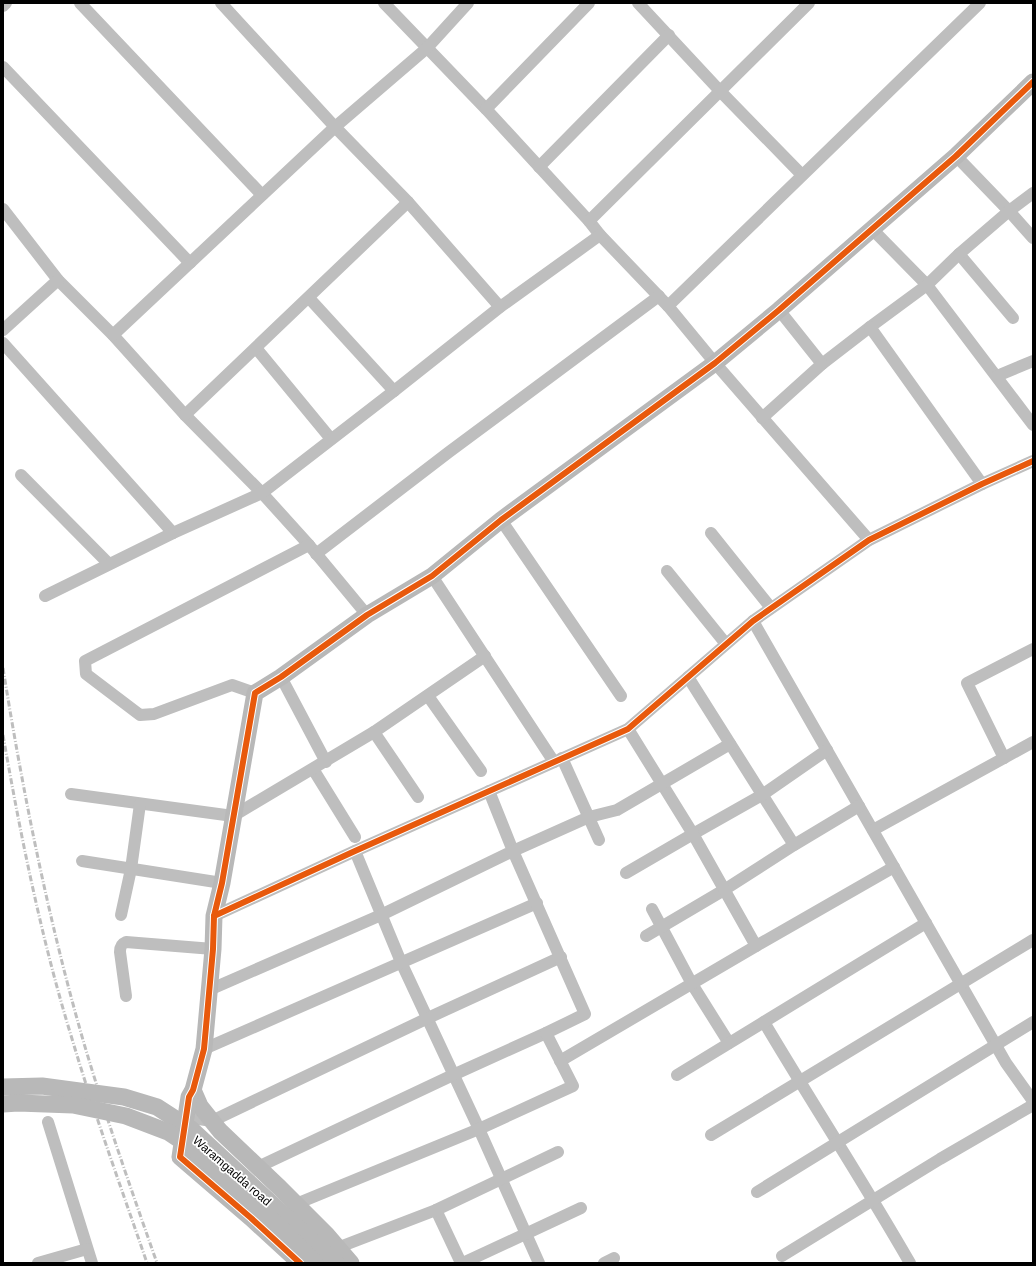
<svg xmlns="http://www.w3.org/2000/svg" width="1036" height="1266" font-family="Arial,sans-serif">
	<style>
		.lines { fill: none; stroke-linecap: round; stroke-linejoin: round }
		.street { stroke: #bebebe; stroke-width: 12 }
		.secondary { stroke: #b8b8b8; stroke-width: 17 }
		.rail { stroke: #bebebe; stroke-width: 3; stroke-dasharray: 6 2 1 2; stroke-linecap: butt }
		.secondary-bridge { stroke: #b8b8b8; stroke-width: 17 }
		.cycleway-casing { stroke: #fff; stroke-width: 8 }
		.cycleway { stroke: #e8590c; stroke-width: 6 }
		.labels { text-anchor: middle; stroke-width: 3.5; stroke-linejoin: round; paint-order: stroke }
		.street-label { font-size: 12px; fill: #000; stroke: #fff }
	</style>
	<rect width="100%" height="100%" fill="#fff"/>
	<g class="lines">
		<!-- street -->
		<g class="street">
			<path d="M 80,3 L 262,195"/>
			<path d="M 221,3 L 335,127 L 408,202 L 500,307"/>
			<path d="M 384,3 L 486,109 L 589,221 L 600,235 L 668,306 L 715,363 L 869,540"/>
			<path d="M 638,3 L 720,91 L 802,175"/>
			<path d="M 3,6 L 6,3"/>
			<path d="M 3,67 L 190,263"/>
			<path d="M 486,109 L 589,3"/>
			<path d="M 956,156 L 1009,211 L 1033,238"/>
			<path d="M 539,167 L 669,35"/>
			<path d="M 3,209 L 58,280 L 113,335 L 185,415 L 262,493 L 309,545 L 367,615"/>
			<path d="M 589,221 L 809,3"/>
			<path d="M 872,229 L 927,285 L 1033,425"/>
			<path d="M 959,254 L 1013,318"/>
			<path d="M 309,298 L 394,391"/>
			<path d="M 668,306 L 980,3"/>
			<path d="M 779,310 L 822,364 L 870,327 L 927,285 L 959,254 L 1009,211 L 1033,193"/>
			<path d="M 870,327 L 982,484"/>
			<path d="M 3,330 L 58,280"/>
			<path d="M 113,335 L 335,127 L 427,48 L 468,3"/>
			<path d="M 3,343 L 173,533"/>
			<path d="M 256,348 L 331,439"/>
			<path d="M 997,376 L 1033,361"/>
			<path d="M 185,415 L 408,202"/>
			<path d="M 762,418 L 822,364"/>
			<path d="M 21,475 L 109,564"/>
			<path d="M 501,520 L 621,696"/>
			<path d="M 711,533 L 771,608"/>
			<path d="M 316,554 L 449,452 L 659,296"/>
			<path d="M 667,571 L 726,644"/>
			<path d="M 432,576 L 554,762"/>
			<path d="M 45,596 L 173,533 L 262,493 L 394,391 L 500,307 L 600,235"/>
			<path d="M 753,621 L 1006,1063 L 1033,1101"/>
			<path d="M 281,677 L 326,762"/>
			<path d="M 688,677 L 794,845"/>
			<path d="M 255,693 L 232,685 L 154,714 L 140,715 L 86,674 L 85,661 L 309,545"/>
			<path d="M 428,696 L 481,771"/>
			<path d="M 628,729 L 693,834 L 762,795 L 827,750"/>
			<path d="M 374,732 L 418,797"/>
			<path d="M 562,758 L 599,840"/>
			<path d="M 1004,758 L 967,683 L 1033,649"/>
			<path d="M 313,769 L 355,837"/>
			<path d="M 71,794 L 233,816 L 374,732 L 485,656"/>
			<path d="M 873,830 L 1033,742"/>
			<path d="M 355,851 L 401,962 L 479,1129 L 539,1263"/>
			<path d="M 82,861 L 222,883"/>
			<path d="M 652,909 L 692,984 L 729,1043"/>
			<path d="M 121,915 L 131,869 L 140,804"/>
			<path d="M 214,916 L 355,851 L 628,729 L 636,722 L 753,621 L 869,540 L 982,484 L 1033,461"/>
			<path d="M 646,936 L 724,890 L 794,845 L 859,806"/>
			<path d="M 756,946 L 894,867"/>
			<path d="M 209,990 L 381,915 L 513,851 L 489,791"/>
			<path d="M 126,996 L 120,952 C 120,947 121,944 126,942 L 213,949"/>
			<path d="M 764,1022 C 812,1103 863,1181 910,1263"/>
			<path d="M 204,1049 L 537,903"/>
			<path d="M 560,1061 L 756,946 L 693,834 L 626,873"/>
			<path d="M 677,1075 L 926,923"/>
			<path d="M 186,1117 L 212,1121 L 428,1018 L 561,957"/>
			<path d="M 48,1122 L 92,1263"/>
			<path d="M 711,1135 L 1033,940"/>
			<path d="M 258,1167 L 453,1075 L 546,1033"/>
			<path d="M 757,1192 L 1033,1022"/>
			<path d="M 296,1204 L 479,1129 L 573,1086 L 546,1033 L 585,1014 L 513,851 L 589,817 L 617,810 L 730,744"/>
			<path d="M 436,1210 L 461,1263"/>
			<path d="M 337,1248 L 436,1210 L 558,1152"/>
			<path d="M 782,1256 L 940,1159 L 1033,1105"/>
			<path d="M 38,1263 L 87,1249"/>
			<path d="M 463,1263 L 581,1208"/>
			<path d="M 604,1263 L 614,1258"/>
		</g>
		<!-- secondary -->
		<g class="secondary">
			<path d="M 193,1090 L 200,1106 L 220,1131 L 280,1188 L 327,1235 L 351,1263"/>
			<path d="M 191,1129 L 336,1263"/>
			<path d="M 300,1263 L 251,1218 L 180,1157 L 189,1097 L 193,1090 L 204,1049 L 213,949 L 214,916 L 222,883 L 255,693 L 281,677 L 367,615 L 432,576 L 501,520 L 715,363 L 779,310 L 956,156 L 1033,82"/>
		</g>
		<!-- rail -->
		<g class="rail">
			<path d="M 3,668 C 23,793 48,918 83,1040 C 105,1115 131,1189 157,1263"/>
			<path d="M 3,735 C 21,838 42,942 73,1042 C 95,1116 122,1190 147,1263"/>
		</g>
		<!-- secondary-bridge -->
		<g class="secondary-bridge">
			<path d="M 3,1087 L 42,1086 L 124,1097 L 157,1107 L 191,1129"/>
			<path d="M 3,1104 L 18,1103 L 73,1105 L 126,1116 L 168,1132 L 195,1150 L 284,1231 L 315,1263"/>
		</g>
		<defs>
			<g id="cycleway">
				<path d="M 214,916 L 355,851 L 628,729 L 636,722 L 753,621 L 869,540 L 982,484 L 1033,461"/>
				<path d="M 300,1263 L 251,1218 L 180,1157 L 189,1097 L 193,1090 L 204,1049 L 213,949 L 214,916 L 222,883 L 255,693 L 281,677 L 367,615 L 432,576 L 501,520 L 715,363 L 779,310 L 956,156 L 1033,82"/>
			</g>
		</defs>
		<!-- cycleway casing -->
		<use href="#cycleway" class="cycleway-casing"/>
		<!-- cycleway -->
		<use href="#cycleway" class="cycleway"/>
	</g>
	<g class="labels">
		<!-- street labels -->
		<g class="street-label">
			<text transform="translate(232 1171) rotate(41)" y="4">Waramgadda road</text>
		</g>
	</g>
	<!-- border -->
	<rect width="1036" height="1266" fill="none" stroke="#000000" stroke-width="8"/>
</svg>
